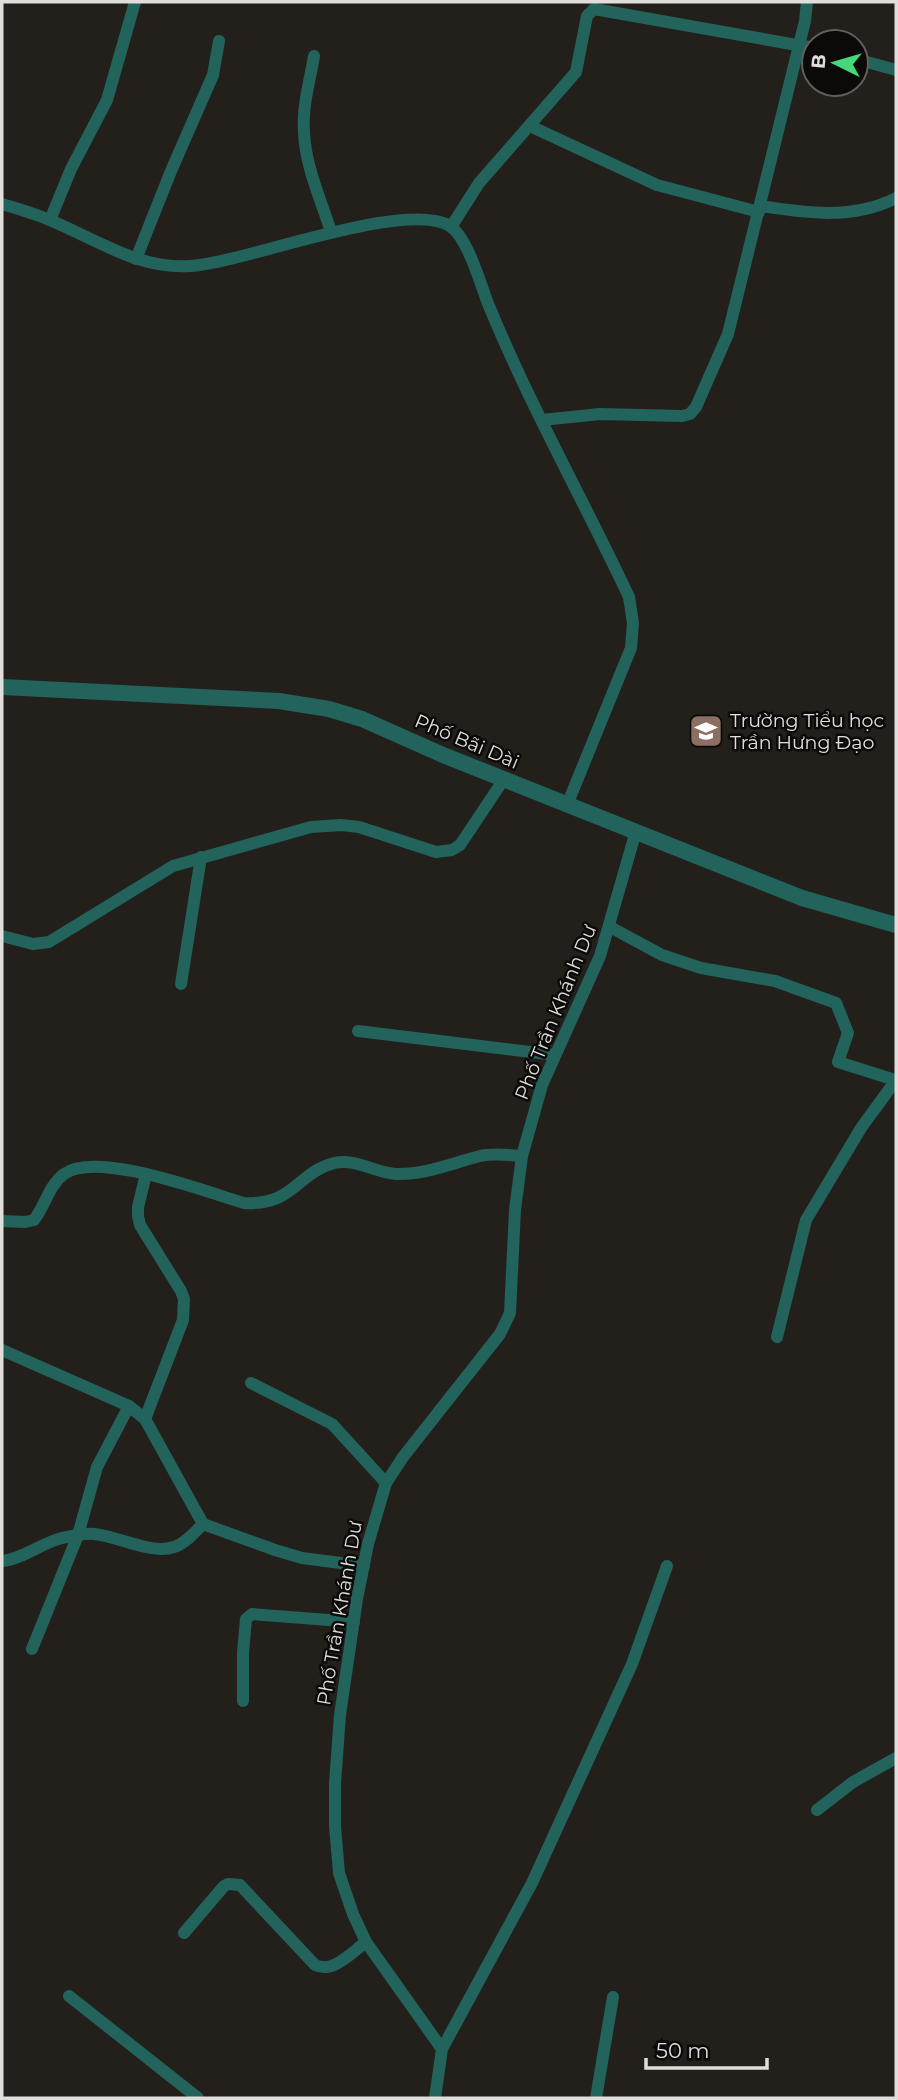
<svg xmlns="http://www.w3.org/2000/svg" width="898" height="2100" font-family="Montserrat,sans-serif">
	<style>
		.lines { fill: none; stroke-linecap: round; stroke-linejoin: round }
		.minor { stroke: #22635c; stroke-width: 12 }
		.tertiary { stroke: #22635c; stroke-width: 16 }
		.labels { text-anchor: middle; stroke-width: 5; stroke-linejoin: round; paint-order: stroke }
		.poi-label { font-size: 19px; fill: #e0dedb; stroke: #0b0a08; text-anchor: start }
		.street-label { font-size: 19px; fill: #e0dedb; stroke: #0b0a08 }
	</style>
	<rect width="100%" height="100%" fill="#23201c"/>
	<g class="lines">
		<!-- minor -->
		<g class="minor">
			<path d="M 314,56 C 310,81 302,106 304,132 C 305,165 321,200 331,232"/>
			<path d="M 856,59 L 896,70"/>
			<path d="M 530,126 L 657,185 L 759,212"/>
			<path d="M 2,204 C 18,209 36,214 52,221 C 97,240 140,270 191,266 C 247,262 405,199 450,226 C 467,237 480,282 487,301 C 528,402 583,499 629,597 L 633,623 L 631,648 L 567,805"/>
			<path d="M 760,206 C 806,213 853,220 896,198"/>
			<path d="M 50,220 L 71,169 L 107,100 L 135,2"/>
			<path d="M 451,227 L 479,183 L 576,72 L 587,16 L 594,9 L 814,48"/>
			<path d="M 136,259 L 171,171 L 213,75 L 219,41"/>
			<path d="M 542,420 L 600,414 L 682,416 L 690,414 L 696,407 L 728,334 L 805,21 L 807,2"/>
			<path d="M 610,927 L 662,955 L 701,968 L 775,981 L 836,1003 L 848,1033 L 838,1062 L 895,1080"/>
			<path d="M 2,936 L 33,944 L 49,942 L 173,866 L 311,827 L 341,825 L 359,827 L 436,852 L 452,850 L 460,845 L 504,779"/>
			<path d="M 181,984 L 201,857"/>
			<path d="M 358,1031 L 555,1055"/>
			<path d="M 2,1221 L 25,1222 L 34,1220 C 45,1206 49,1185 64,1174 C 97,1150 206,1192 244,1203 C 294,1206 296,1173 334,1163 C 355,1158 376,1173 396,1174 C 425,1175 452,1163 480,1156 C 494,1153 508,1155 522,1156"/>
			<path d="M 777,1337 L 806,1220 L 861,1128 L 896,1080"/>
			<path d="M 2,1350 L 129,1406 L 145,1419 L 203,1524 L 275,1550 L 302,1558 L 364,1566"/>
			<path d="M 251,1383 L 332,1424 L 386,1483"/>
			<path d="M 145,1419 L 183,1320 L 184,1299 L 181,1291 L 140,1225 L 138,1216 L 138,1207 L 146,1174"/>
			<path d="M 2,1561 C 23,1559 41,1543 62,1538 C 72,1536 84,1533 94,1534 C 118,1536 151,1555 174,1547 C 185,1544 195,1532 203,1524"/>
			<path d="M 32,1649 L 78,1535 L 97,1467 L 129,1406"/>
			<path d="M 243,1701 L 243,1653 L 246,1619 L 252,1614 L 354,1622"/>
			<path d="M 817,1810 L 853,1782 L 896,1758"/>
			<path d="M 184,1933 L 224,1886 L 228,1884 L 240,1885 L 315,1965 C 333,1974 352,1952 366,1942"/>
			<path d="M 69,1996 L 198,2098"/>
			<path d="M 442,2049 L 532,1883 L 632,1664 L 667,1566"/>
			<path d="M 435,2098 L 442,2049 L 366,1942 L 353,1914 L 339,1873 L 335,1826 L 335,1783 L 340,1715 L 357,1599 L 368,1544 L 386,1483 L 403,1457 L 500,1334 L 510,1313 L 515,1210 L 522,1156 L 542,1085 L 600,956 L 636,831"/>
			<path d="M 596,2098 L 613,1997"/>
		</g>
		<!-- tertiary -->
		<path class="tertiary" d="M 2,687 L 279,701 L 329,709 L 362,719 L 443,755 L 802,898 L 896,925"/>
	</g>
	<!-- icons -->
	<defs>
		<symbol id="school-square" viewBox="-11 -11 22 22"><rect x="-9" y="-9" width="18" height="18" rx="4" fill="#8d6e63" stroke="#0b0a08"/><path d="M0-5L7-2L0 1L-7-2ZM-4 1L0 2.5L4 1V4Q0 6-4 4Z" fill="#fff"/></symbol>
	</defs>
	<g fill-rule="evenodd">
		<use href="#school-square" x="687" y="712" width="38" height="38"/>
	</g>
	<g class="labels">
		<!-- poi labels -->
		<g class="poi-label">
			<text x="730" y="727">Trường Tiểu học<tspan x="730" dy="22">Trần Hưng Đạo</tspan></text>
		</g>
		<!-- street labels -->
		<g class="street-label">
			<text transform="translate(467 741) rotate(23)" y="7">Phố Bãi Dài</text>
			<text transform="translate(555 1012) rotate(-68)" y="7">Phố Trần Khánh Dư</text>
			<text transform="translate(339 1613) rotate(-80)" y="7">Phố Trần Khánh Dư</text>
		</g>
	</g>
	<!-- border -->
	<rect width="898" height="2100" fill="none" stroke="#e0dedb" stroke-width="7"/>
	<!-- north arrow -->
	<g transform="translate(835 63) rotate(275)"><circle r="33" fill="#0b0a08" stroke="#605f5c" stroke-width="2"/>
	<path d="M0-5L12 26L0 18L-12 26Z" fill="#45d77a"/>
	<text y="-10" font-size="19" font-weight="bold" text-anchor="middle" fill="#e0dedb">B</text>
	</g>
	<!-- scale -->
	<path d="M646 2058v10h121v-10" fill="none" stroke="#e0dedb" stroke-width="3.5"/>
	<text x="656" y="2058" font-size="21" fill="#e0dedb" stroke="#0b0a08" stroke-width="5" paint-order="stroke">50 m</text>
</svg>
